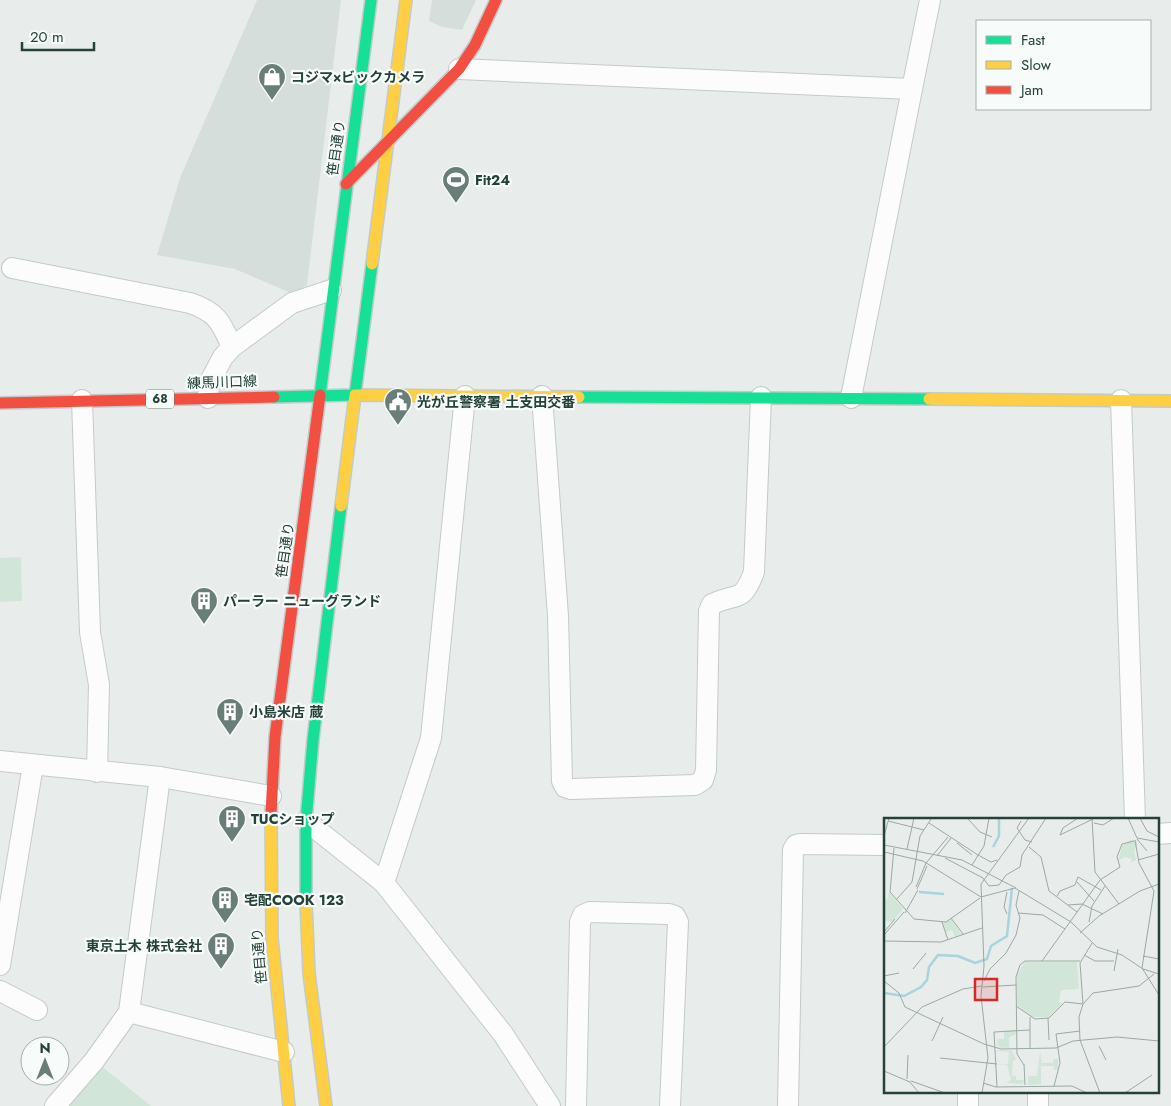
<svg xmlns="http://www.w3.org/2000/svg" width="1171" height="1106" font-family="Jost,'Noto Sans JP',sans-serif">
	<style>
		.built { fill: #d6dedb }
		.green { fill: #d1e6d8 }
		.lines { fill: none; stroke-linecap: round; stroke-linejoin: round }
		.street-casing { stroke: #c5cac8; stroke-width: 22 }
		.fast-casing { stroke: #c3cbc8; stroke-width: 14 }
		.slow-casing { stroke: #c3cbc8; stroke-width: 14 }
		.jam-casing { stroke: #c3cbc8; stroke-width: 14 }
		.street { stroke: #fcfcfc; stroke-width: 20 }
		.fast { stroke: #16e098; stroke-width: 11 }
		.slow { stroke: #ffcf43; stroke-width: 11 }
		.jam { stroke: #f24e42; stroke-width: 11 }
		.labels { text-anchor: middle; stroke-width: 4.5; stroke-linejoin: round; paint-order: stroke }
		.shield { fill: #f7fbf9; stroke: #637a73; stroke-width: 1 }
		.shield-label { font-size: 12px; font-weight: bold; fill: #24423a }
		.poi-label { font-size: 14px; font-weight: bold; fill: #24423a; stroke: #f7fbf9; text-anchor: start }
		.street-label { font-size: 14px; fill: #24423a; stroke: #f7fbf9 }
		.inset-river { fill: none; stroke: #a9d4db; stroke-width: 2.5 }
		.inset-road { fill: none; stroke: #9aa9a4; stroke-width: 1 }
		.view { fill: #d62828; fill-opacity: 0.15; stroke: #d62828; stroke-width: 2.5 }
		.inset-edge { fill: none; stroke: #24423a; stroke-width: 2.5 }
	</style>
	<rect width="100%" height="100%" fill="#e8edeb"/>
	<!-- built -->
	<g class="built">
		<path d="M 257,0 L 341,0 L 307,285 L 293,294 L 235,269 L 157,255 L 180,178 Z"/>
		<path d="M 432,0 L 476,0 L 462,30 L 442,27 L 429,21 Z"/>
	</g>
	<!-- green -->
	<g class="green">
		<path d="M 21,557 L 22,601 L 0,602 L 0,558 Z"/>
		<path d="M 100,1065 L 151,1106 L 65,1106 Z"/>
	</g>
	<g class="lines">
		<defs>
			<g id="street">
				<path d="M 459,69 L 912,89 L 851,398"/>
				<path d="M 912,89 L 930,0"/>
				<path d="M 12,268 L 190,303 C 217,312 221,322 232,347"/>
				<path d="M 542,396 L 558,616 L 562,781 L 565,787 L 571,789 L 695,785 L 703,780 L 706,770 L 709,611 L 712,604 C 738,592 742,604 754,572 L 761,397"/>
				<path d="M 208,398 L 209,383 L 223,357 L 232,347 L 292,303 L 331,290"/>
				<path d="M 82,400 L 90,632 L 99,685 L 97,772"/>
				<path d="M 1121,400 L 1135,820"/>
				<path d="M 0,761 L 160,777 L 271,796"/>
				<path d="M 306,821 L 384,883 L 503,1034 L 550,1106"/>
				<path d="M 1157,834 L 1171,833"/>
				<path d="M 384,883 L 431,738 L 465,396"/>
				<path d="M 0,965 L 33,765"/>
				<path d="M 0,991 L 37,1010"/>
				<path d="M 129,1012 L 284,1052"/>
				<path d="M 968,1092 L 968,1106"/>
				<path d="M 1038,1092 L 1038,1106"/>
				<path d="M 55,1106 L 94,1061 L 129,1012 L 160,777"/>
				<path d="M 576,1106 L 580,922 L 583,915 L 590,912 L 669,914 L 675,916 L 678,922 L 670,1106"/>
				<path d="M 788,1106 L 793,850 L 796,845 L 800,844 L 885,845"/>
			</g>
			<g id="fast">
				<path d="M 320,395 L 371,0"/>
				<path d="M 274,397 L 355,395 L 372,264"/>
				<path d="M 579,397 L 929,399"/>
				<path d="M 306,902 L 306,821 L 313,740 L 341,506"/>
			</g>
			<g id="slow">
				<path d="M 372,264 L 406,0"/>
				<path d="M 929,399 L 1171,401"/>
				<path d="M 341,506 L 355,395 L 579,397"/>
				<path d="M 271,814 L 272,938 L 289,1106"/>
				<path d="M 306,902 L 309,973 L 326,1106"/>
			</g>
			<g id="jam">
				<path d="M 346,184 L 459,69 L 475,45 L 496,0"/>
				<path d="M 0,403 L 274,397"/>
				<path d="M 271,814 L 275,737 L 320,395"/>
			</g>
		</defs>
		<!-- street casing -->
		<use href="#street" class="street-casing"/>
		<!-- fast casing -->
		<use href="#fast" class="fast-casing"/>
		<!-- slow casing -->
		<use href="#slow" class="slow-casing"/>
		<!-- jam casing -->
		<use href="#jam" class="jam-casing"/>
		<!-- street -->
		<use href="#street" class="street"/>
		<!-- fast -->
		<use href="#fast" class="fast"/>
		<!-- slow -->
		<use href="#slow" class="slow"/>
		<!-- jam -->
		<use href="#jam" class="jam"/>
	</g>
	<!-- icons -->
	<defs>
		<symbol id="shop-pin" viewBox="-11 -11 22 30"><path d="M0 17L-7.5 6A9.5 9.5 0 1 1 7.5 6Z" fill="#697e78" stroke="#f7fbf9"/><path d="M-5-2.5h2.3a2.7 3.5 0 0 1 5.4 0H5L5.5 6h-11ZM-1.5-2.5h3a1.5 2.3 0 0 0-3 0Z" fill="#fff"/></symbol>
		<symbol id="stadium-pin" viewBox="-11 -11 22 30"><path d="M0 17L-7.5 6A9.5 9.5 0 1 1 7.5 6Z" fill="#697e78" stroke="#f7fbf9"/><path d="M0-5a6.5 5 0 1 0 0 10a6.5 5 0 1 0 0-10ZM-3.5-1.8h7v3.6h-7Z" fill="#fff"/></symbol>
		<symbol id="civic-pin" viewBox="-11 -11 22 30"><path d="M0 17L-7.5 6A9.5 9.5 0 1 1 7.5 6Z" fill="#697e78" stroke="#f7fbf9"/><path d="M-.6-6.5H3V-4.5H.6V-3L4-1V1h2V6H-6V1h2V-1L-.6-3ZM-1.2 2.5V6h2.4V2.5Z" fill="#fff"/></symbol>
		<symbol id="building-pin" viewBox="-11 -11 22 30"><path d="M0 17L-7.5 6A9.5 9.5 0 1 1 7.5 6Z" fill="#697e78" stroke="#f7fbf9"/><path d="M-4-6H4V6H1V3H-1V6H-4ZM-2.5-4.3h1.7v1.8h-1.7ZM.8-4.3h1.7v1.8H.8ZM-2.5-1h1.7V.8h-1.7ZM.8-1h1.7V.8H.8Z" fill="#fff"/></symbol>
	</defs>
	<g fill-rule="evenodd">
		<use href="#shop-pin" x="256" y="61" width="32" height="43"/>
		<use href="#stadium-pin" x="440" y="164" width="32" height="43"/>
		<use href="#civic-pin" x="382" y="386" width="32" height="43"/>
		<use href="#building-pin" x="188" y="585" width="32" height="43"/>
		<use href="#building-pin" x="214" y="696" width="32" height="43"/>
		<use href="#building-pin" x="216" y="803" width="32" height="43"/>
		<use href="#building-pin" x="209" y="884" width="32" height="43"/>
		<use href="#building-pin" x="205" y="930" width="32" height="43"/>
	</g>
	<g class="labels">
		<!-- shield labels -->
		<rect class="shield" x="146" y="389.5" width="28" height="19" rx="4"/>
		<g class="shield-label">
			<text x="160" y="403">68</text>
		</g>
		<!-- poi labels -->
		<g class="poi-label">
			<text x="291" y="82">コジマ×ビックカメラ</text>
			<text x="475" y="185">Fit24</text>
			<text x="417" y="407">光が丘警察署 土支田交番</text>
			<text x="223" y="606">パーラー ニューグランド</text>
			<text x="249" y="717">小島米店 蔵</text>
			<text x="251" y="824">TUCショップ</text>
			<text x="244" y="905">宅配COOK 123</text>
			<text x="202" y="951" text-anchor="end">東京土木 株式会社</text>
		</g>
		<!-- street labels -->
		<g class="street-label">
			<text transform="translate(336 148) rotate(-82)" y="5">笹目通り</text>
			<text transform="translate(222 382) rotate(-2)" y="5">練馬川口線</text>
			<text transform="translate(285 550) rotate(-82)" y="5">笹目通り</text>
			<text transform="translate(259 956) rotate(-95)" y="5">笹目通り</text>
		</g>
	</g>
	<!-- overview -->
	<g transform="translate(884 818)">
		<rect width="275" height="275" fill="#e8edeb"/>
		<path d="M 246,22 L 252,22 L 254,26 L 250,33 L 252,42 L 246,45 L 248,41 L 241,39 L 234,43 L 238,28 ZM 5,74 L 19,91 L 8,104 L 0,102 L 0,81 L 3,82 ZM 67,101 L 77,116 L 71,119 L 68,112 L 62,114 L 59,105 ZM 141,144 L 193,144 L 195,171 L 177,172 L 175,184 L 179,185 L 165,199 L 148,199 L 133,187 L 133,157 ZM 131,212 L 132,216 L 125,220 L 125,229 L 132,229 L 116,230 L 113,227 L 113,221 L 120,221 L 120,213 ZM 113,233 L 113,236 L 113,232 L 132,233 L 128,233 L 132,241 L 129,243 L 128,258 L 132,258 L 132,262 L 140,262 L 139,266 L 122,265 L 127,262 L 123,247 L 113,246 L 124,246 L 125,234 ZM 156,233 L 158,245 L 169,245 L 169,241 L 174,241 L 174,252 L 170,252 L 170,248 L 157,248 L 157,266 L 144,267 L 144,258 L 153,258 Z" fill="#d1e6d8"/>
		<path class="inset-river" d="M 109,29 L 115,18 L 115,0M 35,74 L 60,76M 0,175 L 20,178 L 37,169 L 43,162 L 45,149 L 54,137 L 74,138 L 91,145 L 103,141 L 107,128 L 123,118 L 128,70"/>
		<path class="inset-road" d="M 208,0 L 211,54 L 235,86M 244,0 L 253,20 L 275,24M 256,0 L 263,13 L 275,19M 84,1 L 96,14 L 108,19M 4,3 L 40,12M 137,3 L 133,10 L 141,22 L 148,24M 45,5 L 94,37 L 107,44 L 113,42M 210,5 L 219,7 L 230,0M 176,17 L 209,1M 176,17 L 179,10 L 194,0M 0,18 L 5,0M 253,21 L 263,33M 251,22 L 255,45 L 270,73 L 258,150M 73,25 L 88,37M 0,27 L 78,42 L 132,70M 145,29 L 157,39 L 165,73 L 193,94M 10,30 L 6,74 L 30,101 L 62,104 L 96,80M 23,31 L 30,0M 0,34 L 39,43 L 97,79 L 131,70 L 187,104 L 213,129 L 238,137 L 259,151 L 275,156M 53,38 L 67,20M 61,40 L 99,60 L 105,68 L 115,67 L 122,57 L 136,49 L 138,37 L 162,0M 254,42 L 275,36M 42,45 L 64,19M 88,47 L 100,28 L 105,0M 193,64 L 210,83M 32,69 L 42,45M 33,71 L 43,48M 123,74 L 120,89 L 123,96M 173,78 L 176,73 L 191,67 L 194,59 L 217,72M 12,82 L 28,64 L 36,18 L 47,1M 184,87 L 198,86 L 219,96M 21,95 L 34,72M 134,95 L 159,97 L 181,111M 67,100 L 79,116M 58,104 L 64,122M 205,104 L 208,88 L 221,68M 0,114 L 11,101M 196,115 L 215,98 L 256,73 L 275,66M 0,117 L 20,94M 0,123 L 57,124 L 98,110M 200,137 L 211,143 L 230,143M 259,138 L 275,141M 158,143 L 216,62 L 236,49 L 233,39 L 238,26 L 250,23M 258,150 L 275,177M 29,151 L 42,135M 230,153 L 234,131M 0,158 L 15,155M 0,163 L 15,175 L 21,189 L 100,226 L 117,231 L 172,230M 100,163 L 106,151 L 122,135 L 132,117 L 136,100 L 132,87 L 135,73M 99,169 L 132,167M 199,186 L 196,145 L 208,125M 132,188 L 151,201 L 165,200 L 181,184 L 199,186M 164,200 L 165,222M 48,223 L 59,199M 215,228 L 222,242M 0,229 L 38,189 L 79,171 L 98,168M 146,230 L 146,199M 172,230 L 189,223 L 233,219 L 275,223M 56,240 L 113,246M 140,246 L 141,267M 140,247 L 133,236 L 132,159 L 136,147 L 141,143 L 196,143M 0,253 L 26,264M 23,261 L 24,237M 25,263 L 35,275M 27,263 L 61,275M 99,265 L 112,269 L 188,268 L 203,275M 170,268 L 176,245 L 172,216 L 196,213M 113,269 L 110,214 L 146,212M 98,275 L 104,240 L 97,178 L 100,148 L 97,66 L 145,0M 216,275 L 196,222 L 195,199 L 199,186 L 209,175 L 255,168 L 270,156M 241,275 L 268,257"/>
		<path class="view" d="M 91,161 L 113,161 L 113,182 L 91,182 Z"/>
		<rect width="275" height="275" class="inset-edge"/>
	</g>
	<!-- legend -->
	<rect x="976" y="20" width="175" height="90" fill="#f7fbf9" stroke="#a3b1ad"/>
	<rect x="986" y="36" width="25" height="8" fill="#16e098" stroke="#a3b1ad"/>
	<text x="1021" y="45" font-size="15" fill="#24423a">Fast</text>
	<rect x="986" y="61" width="25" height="8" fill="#ffcf43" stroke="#a3b1ad"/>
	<text x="1021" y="70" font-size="15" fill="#24423a">Slow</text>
	<rect x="986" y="86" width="25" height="8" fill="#f24e42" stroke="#a3b1ad"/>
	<text x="1021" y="95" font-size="15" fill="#24423a">Jam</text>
	<!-- north arrow -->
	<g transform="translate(45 1061)"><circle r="24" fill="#f7fbf9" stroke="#a3b1ad"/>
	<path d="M0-4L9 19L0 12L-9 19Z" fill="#697e78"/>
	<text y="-8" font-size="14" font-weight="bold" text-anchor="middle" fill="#24423a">N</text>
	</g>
	<!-- scale -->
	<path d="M22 42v8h72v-8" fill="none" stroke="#24423a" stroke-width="2.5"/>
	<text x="30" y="42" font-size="15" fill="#24423a" stroke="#f7fbf9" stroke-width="4" paint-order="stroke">20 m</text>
</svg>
